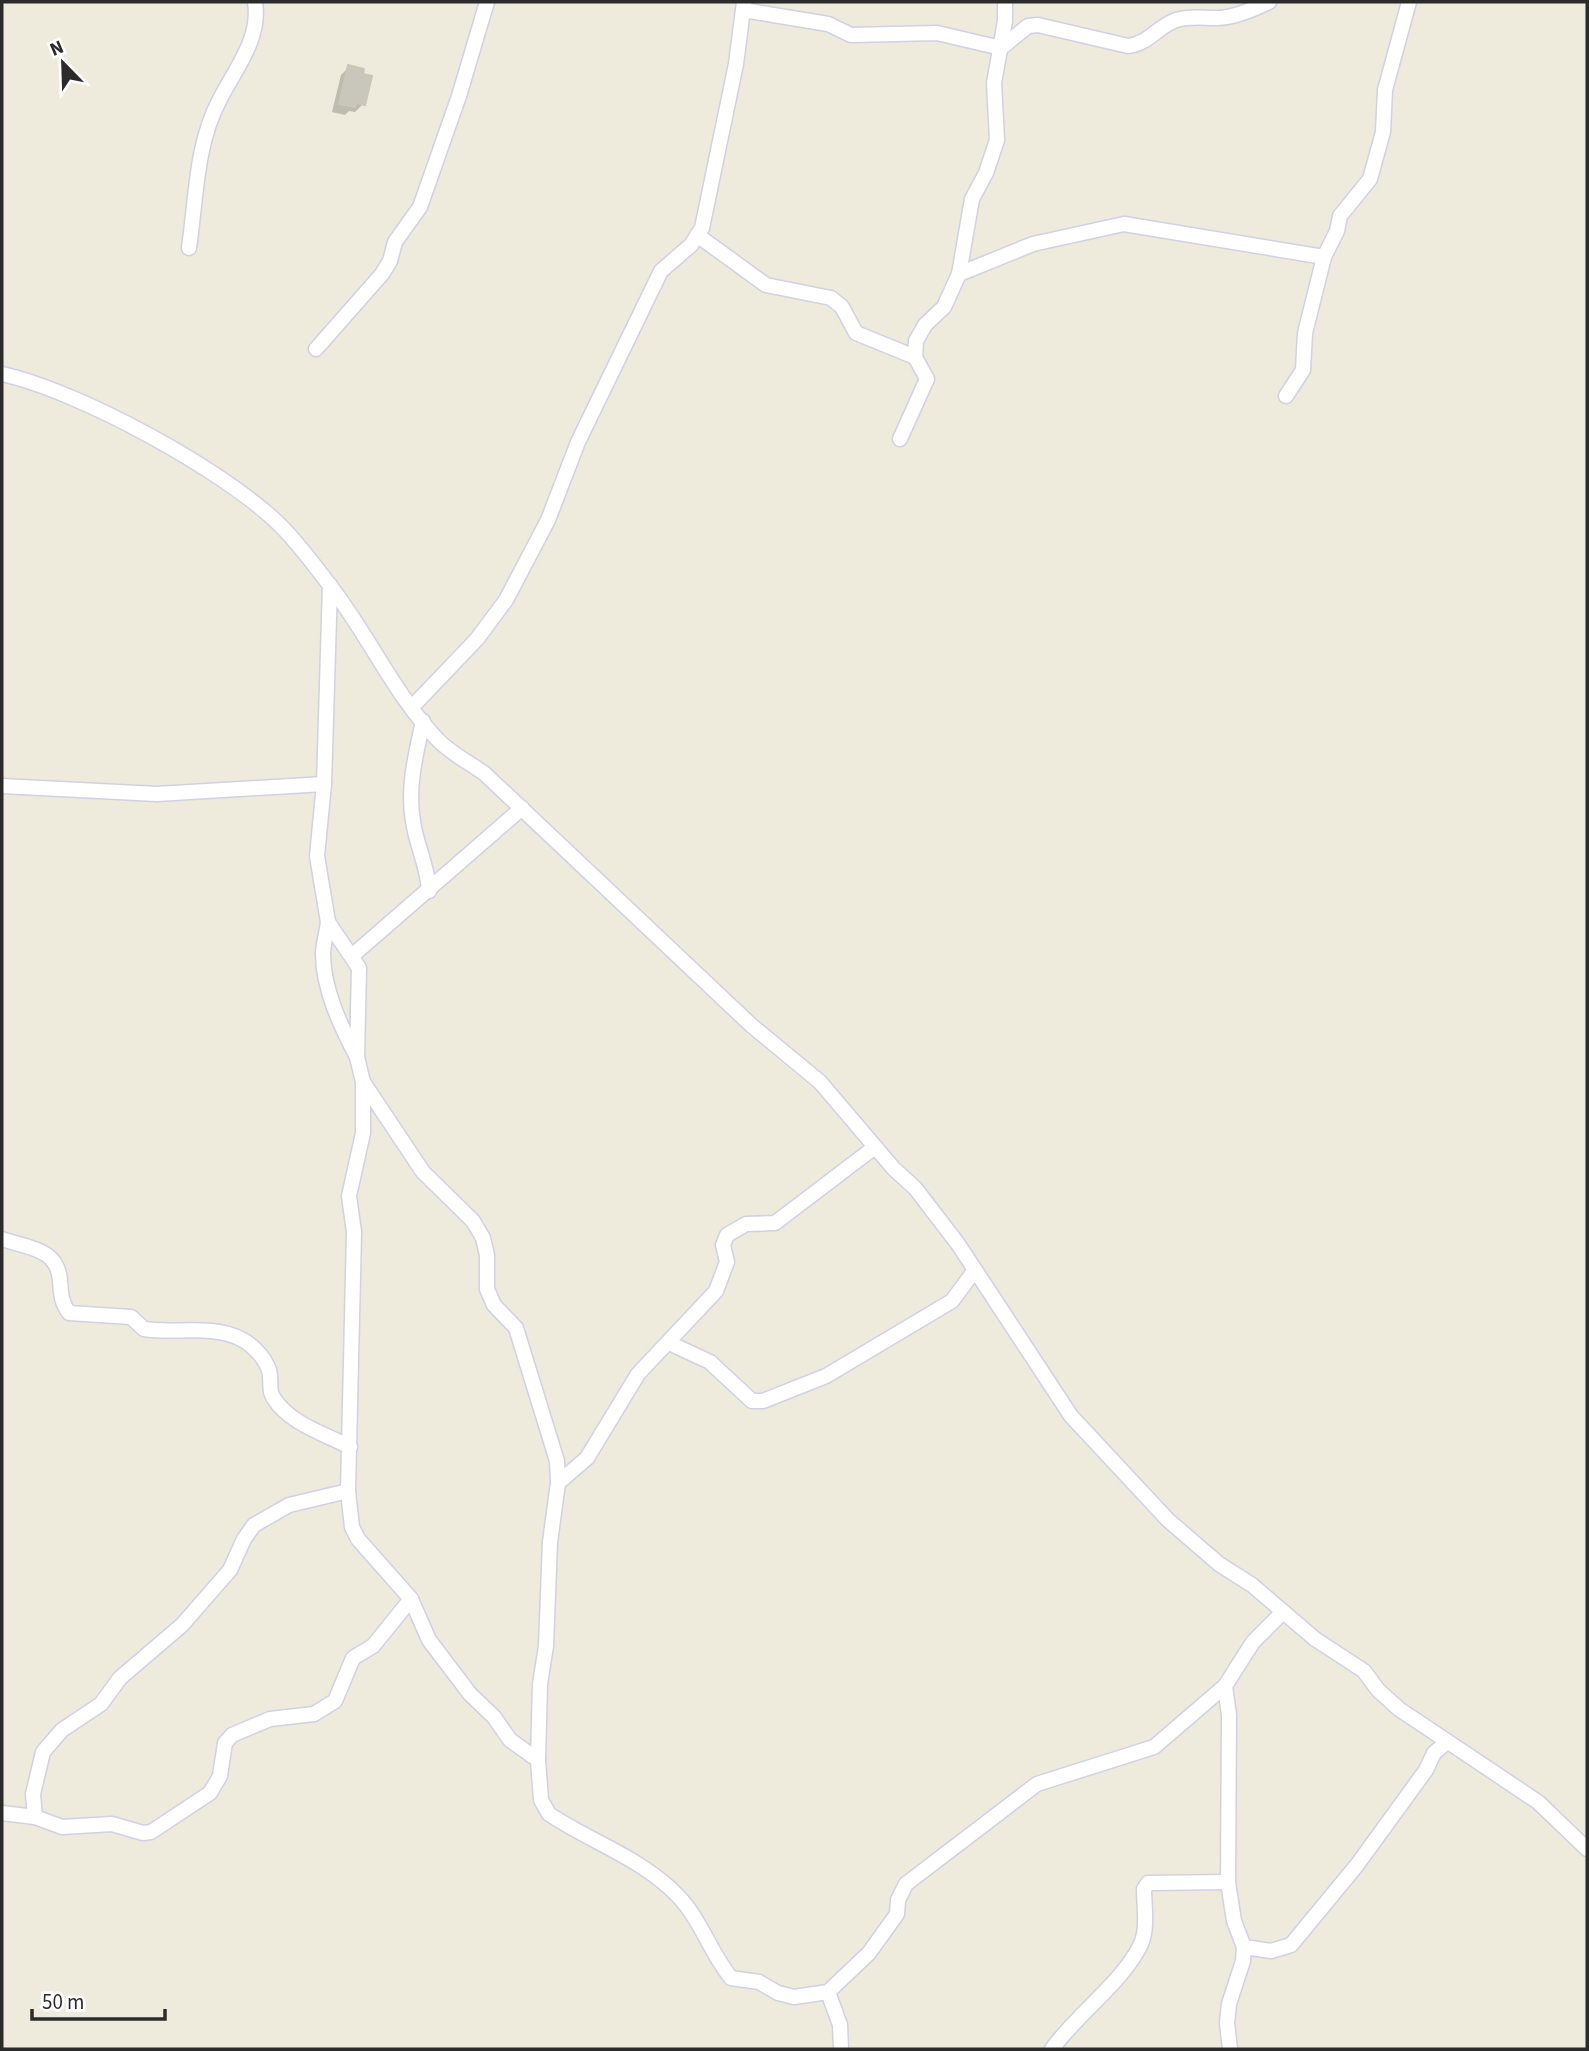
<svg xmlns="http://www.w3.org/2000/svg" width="1589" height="2051" font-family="'Source Sans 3',sans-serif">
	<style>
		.shadow { fill: #0003 }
		.building { fill: #c9c7bb; stroke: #cac7b5; stroke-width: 2 }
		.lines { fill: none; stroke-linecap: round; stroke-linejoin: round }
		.street-casing { stroke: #d1d1e5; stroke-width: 17 }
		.street { stroke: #fff; stroke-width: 14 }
	</style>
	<rect width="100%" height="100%" fill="#eeeadc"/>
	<!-- shadow -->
	<path class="shadow" d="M 349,67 L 363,104 L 355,112 L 349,111 L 345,115 L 332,112 L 341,75 Z"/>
	<!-- building -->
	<path class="building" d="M 348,65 L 364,69 L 363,74 L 372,76 L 365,105 L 356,103 L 355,107 L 339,104 Z"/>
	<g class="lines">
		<defs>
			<g id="street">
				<path d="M 743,10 L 828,24 L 851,35 L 937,33 L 1001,48 L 1028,26 L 1038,25 L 1128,46 C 1148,44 1157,27 1176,20 C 1190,16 1202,18 1215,18 C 1232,19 1254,9 1269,2"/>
				<path d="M 697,235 L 766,285 L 831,298 L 842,307 L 856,333 L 915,357"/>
				<path d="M 189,248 C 196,200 196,144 219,101 C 235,69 261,39 255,2"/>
				<path d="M 959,274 L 1033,244 L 1124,224 L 1324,257"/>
				<path d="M 316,349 L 382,274 L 390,261 L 395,242 L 420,207 L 459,96 L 487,2"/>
				<path d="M 2,374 C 79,391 224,470 280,525 C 298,543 316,567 331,587 C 369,636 394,694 437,739 C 450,753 470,763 485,774 L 751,1025 L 820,1082 L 894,1169 L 915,1188 L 958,1244 L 1071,1416 L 1168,1520 L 1219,1564 L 1252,1585 L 1315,1639 L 1364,1671 L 1378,1690 L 1399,1709 L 1538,1802 L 1587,1849"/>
				<path d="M 1286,396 L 1303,370 L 1305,333 L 1324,257 L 1337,231 L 1340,216 L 1370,179 L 1383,132 L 1385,90 L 1409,2"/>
				<path d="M 900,439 L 927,379 L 915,357 L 916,341 L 925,325 L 944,307 L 959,274 L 972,199 L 986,173 L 997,140 L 994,83 L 1005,21 L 1005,2"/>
				<path d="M 330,585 L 324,784 L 317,856 L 328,922 L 359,968 L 357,1057 L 363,1082 L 363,1133 L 349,1196 L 354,1232 L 348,1491 L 352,1527 L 358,1539 L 411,1599 L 429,1640 L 470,1694 L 494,1717 L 510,1740 L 538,1760 L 541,1800 L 549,1814 C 591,1842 643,1859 678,1896 C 701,1920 710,1952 731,1978 L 759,1982 L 778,1993 L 794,1997 L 828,1992 L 869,1953 L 897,1914 L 898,1900 L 906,1884 L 1037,1784 L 1154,1747 L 1225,1686"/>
				<path d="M 412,707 L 477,639 L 506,600 L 548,520 L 578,442 L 661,271 L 691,245 L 702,228 L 736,64 L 744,2"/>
				<path d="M 423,721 C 416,754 407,787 413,821 C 416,845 428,866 429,891"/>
				<path d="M 2,786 L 157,794 L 324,784"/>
				<path d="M 328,922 C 327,932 323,944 323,954 C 323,989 341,1027 357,1057"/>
				<path d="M 353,955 L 522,808"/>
				<path d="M 363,1082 L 423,1172 L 473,1221 L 483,1238 L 487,1255 L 487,1289 L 494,1305 L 516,1328 L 557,1461 L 558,1483 L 550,1542 L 546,1646 L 540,1684 L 538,1760"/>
				<path d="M 2,1239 C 28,1248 58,1248 60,1281 C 61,1293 61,1302 69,1313 L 131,1317 L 144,1329 C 174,1334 212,1324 241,1339 C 253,1345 269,1361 270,1376 C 271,1383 269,1391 273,1397 C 288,1423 325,1434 350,1447"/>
				<path d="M 669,1343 L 710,1362 L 752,1401 L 763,1401 L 826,1376 L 952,1301 L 975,1270"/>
				<path d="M 558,1483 L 587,1458 L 638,1374 L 716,1291 L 727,1262 L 723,1245 L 727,1235 L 746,1224 L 775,1223 L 875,1147"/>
				<path d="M 2,1813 L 35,1817 L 62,1827 L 112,1824 L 143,1833 L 151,1832 L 210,1793 L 220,1776 L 225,1743 L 232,1735 L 270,1719 L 314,1714 L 335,1701 L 353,1658 L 373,1646 L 411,1599"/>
				<path d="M 35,1817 L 33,1794 L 43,1752 L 62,1730 L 101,1704 L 120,1678 L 182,1625 L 230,1570 L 244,1539 L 254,1525 L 289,1505 L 348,1491"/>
				<path d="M 1244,1947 L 1271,1951 L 1291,1945 L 1357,1865 L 1426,1770 L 1434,1753 L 1447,1742"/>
				<path d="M 828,1992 L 840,2025 L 841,2049"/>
				<path d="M 1052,2049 C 1077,2014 1123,1982 1141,1944 C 1148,1928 1144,1905 1144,1889 L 1148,1883 L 1228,1882"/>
				<path d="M 1230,2049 L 1227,2023 L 1229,2004 L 1243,1961 L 1244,1947 L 1234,1921 L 1228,1882 L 1229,1715 L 1225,1686 L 1253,1642 L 1283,1612"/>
			</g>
		</defs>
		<!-- street casing -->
		<use href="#street" class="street-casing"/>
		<!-- street -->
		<use href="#street" class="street"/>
	</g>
	<!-- border -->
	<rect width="1589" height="2051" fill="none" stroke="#2b2b2b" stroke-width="7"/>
	<!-- north arrow -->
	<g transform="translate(63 63) rotate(337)" stroke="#ffffff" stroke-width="5" paint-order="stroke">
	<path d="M0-5L12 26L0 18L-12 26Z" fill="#2b2b2b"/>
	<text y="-10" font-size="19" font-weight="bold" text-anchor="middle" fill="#2b2b2b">N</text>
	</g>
	<!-- scale -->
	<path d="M32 2009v10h133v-10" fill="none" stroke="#2b2b2b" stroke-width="3.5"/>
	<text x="42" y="2009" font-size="21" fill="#2b2b2b" stroke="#ffffff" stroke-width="5" paint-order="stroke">50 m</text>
</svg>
